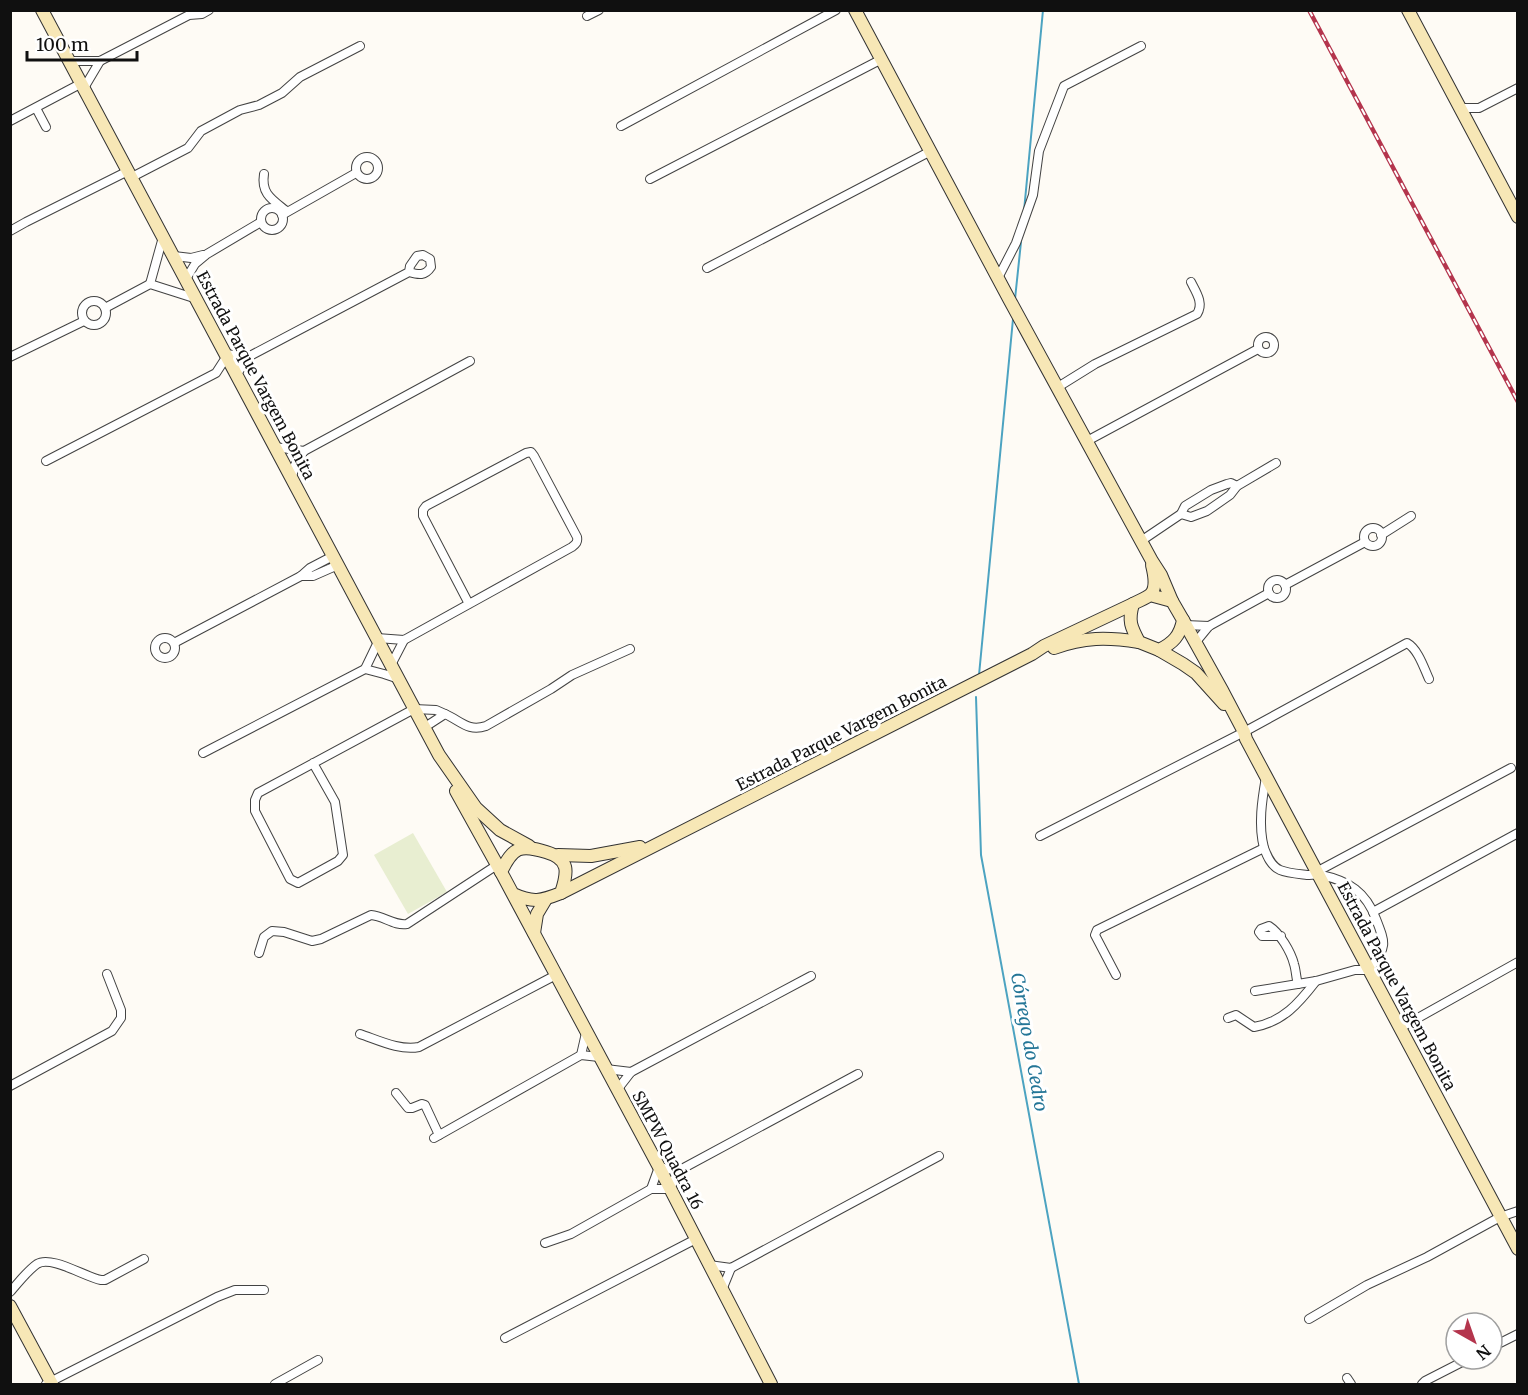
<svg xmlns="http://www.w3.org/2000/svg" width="1528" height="1395" font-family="Merriweather,serif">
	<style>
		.pitch { fill: #e8eed1 }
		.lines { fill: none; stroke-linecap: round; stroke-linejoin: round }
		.stream { stroke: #4ca3c1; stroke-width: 2 }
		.street-casing { stroke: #434343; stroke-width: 10 }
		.secondary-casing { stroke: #323232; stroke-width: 14 }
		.street { stroke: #fff; stroke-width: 8 }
		.secondary { stroke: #f7e7b6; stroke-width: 12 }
		.rail-casing { stroke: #b4354d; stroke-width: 4.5 }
		.rail { stroke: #fff; stroke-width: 2; stroke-dasharray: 7; stroke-linecap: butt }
		.labels { text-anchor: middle; stroke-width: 6; stroke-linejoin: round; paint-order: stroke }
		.street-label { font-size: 16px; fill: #101010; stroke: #fff }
		.water-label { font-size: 18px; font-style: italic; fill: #247697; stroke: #fff }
	</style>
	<rect width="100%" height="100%" fill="#fefbf5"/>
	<!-- pitch -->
	<path class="pitch" d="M 413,833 L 447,892 L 408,914 L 374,855 Z"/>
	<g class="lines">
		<!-- stream -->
		<g class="stream">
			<path d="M 1024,211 L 1043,10"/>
			<path d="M 1015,299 L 1021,242"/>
			<path d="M 979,675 L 1013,319"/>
			<path d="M 976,697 L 981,855 L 1079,1384"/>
		</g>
		<defs>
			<g id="street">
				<path d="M 587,16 L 599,10"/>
				<path d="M 69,61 L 100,61 L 189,15 L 202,14 L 209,10"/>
				<path d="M 84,88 L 100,61"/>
				<path d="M 36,108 L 46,127"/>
				<path d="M 1459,108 L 1479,108 L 1518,88"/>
				<path d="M 10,121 L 82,83"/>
				<path d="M 621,126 L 836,10"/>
				<circle cx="367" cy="168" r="11"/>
				<path d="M 264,174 C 261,193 271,199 285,210"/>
				<path d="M 132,177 L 188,148 L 201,131 L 240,110 L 259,105 L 282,93 L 300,77 L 360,46"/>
				<path d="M 650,179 L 880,60"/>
				<circle cx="272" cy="219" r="11"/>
				<path d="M 282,215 L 356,173"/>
				<path d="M 10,231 L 26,222 L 128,171"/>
				<path d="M 174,256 L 191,258 L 203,255"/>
				<path d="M 707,268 L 929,152"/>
				<path d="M 998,278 L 1016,243 L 1033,195 L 1039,151 L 1064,86 L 1141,46"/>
				<path d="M 186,279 L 195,264 L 207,254 L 261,222"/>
				<path d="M 150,284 L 163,237"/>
				<circle cx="94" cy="313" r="12"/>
				<path d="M 105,308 L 150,284 L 197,299"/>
				<circle cx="1266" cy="345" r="8"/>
				<path d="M 226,354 L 248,357"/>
				<path d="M 10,357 L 84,321"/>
				<path d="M 237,374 L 248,357 L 409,272 C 419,275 425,276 431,267 L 430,259 L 423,255 L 417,256 L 410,266 L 409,272"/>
				<path d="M 1058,387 L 1095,364 L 1197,314 C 1204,303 1196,292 1191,282"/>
				<path d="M 1087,441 L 1258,349"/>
				<path d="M 275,447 L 304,451"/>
				<path d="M 46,461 L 216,373 L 227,356"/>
				<path d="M 292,477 L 295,465 L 304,451 L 470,361"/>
				<path d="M 1181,514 L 1185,506 L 1211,490 L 1227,484 L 1231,483 L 1237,486"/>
				<circle cx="1373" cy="537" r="9"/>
				<path d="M 1381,535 L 1411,516"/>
				<path d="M 1141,541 L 1181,514 L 1191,517 L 1207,511 L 1230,495 L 1237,486 L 1276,463"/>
				<path d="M 301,576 L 313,576 L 338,565"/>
				<circle cx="1277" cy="589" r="9"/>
				<path d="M 1285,585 L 1365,542"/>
				<path d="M 1185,625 L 1209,626"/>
				<circle cx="165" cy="648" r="10"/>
				<path d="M 377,638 L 404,640 L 572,547 C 576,544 578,542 577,537 L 534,456 L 531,452 L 526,453 L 426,506 L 423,510 L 423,516 L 469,604"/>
				<path d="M 174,643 L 301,576 L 310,568 L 333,556"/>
				<path d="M 1195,643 L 1209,626 L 1269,593"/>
				<path d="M 391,665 L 404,640"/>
				<path d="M 365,669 L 384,674 L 399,679"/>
				<path d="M 425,727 L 445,714 C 461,721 468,732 486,726 L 551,689 L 572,675 L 630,649"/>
				<path d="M 203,753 L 365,669 L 378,642"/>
				<path d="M 313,763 L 335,802 L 343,855 L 338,861 L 298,883 L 290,879 L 255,811 L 255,800 L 258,793 L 414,709 L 436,710 L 445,714"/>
				<path d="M 1040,836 L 1244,732 L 1407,643 C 1418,649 1424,668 1429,679"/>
				<path d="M 1264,848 C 1258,825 1262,800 1266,777"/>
				<path d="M 1318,871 L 1511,768"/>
				<path d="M 1373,912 L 1518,833"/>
				<path d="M 1281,936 L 1262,936 L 1259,932 L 1261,929 L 1269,926 C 1280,933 1291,952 1294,964 C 1296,970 1296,978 1298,984"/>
				<path d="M 259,953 L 264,937 L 272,931 L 284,932 L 312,941 L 321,939 L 371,915 C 384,916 394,926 407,924 L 497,865"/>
				<path d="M 1116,975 L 1095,935 L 1097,930 L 1264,848 C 1267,856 1271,866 1280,870 C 1287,873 1299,874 1307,875 C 1312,875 1317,874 1321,875 C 1349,881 1366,892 1376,919 C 1387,947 1386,946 1369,970 L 1355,970 L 1316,981 L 1255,991"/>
				<path d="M 1228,1018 L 1236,1015 L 1254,1027 C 1283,1022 1299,1003 1316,981"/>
				<path d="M 1400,1028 L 1518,962"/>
				<path d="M 360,1034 C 378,1040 400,1051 419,1047 L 556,975"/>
				<path d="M 581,1055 L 586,1033"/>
				<path d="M 606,1069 L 631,1072"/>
				<path d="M 10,1086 L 112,1031 L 121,1018 L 121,1010 L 107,974"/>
				<path d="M 617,1090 L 631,1072 L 811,976"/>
				<path d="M 396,1093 L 408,1108 L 412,1108 L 422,1104 L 425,1105 L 439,1135"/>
				<path d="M 434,1138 L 581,1055 L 599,1057"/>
				<path d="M 651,1189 L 659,1167 L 678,1171"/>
				<path d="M 545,1243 L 571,1234 L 651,1189 L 670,1189 L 678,1171 L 858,1074"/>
				<path d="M 709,1265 L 731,1268 L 939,1156"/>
				<path d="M 722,1290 L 731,1268"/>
				<path d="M 10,1292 C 19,1282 27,1271 37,1264 C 51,1255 85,1277 101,1280 L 105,1280 L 144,1259"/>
				<path d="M 1309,1319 L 1367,1285 L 1427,1257 L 1500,1217 L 1518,1211"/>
				<path d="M 505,1338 L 696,1239"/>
				<path d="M 1492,1347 L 1518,1334"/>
				<path d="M 1347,1378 L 1351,1384"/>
				<path d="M 46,1384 L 217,1297 L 235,1290 L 264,1290"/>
				<path d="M 275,1384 L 318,1360"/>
				<path d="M 1422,1384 L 1425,1381 L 1468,1359"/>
			</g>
			<g id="secondary">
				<path d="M 42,10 L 439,755 L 476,808 L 500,830 L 529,846"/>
				<path d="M 855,10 L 1009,299 L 1152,561 L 1161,575 L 1172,601"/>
				<path d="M 1408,10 L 1518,217"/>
				<path d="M 1150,595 L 1172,601 L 1183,620 C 1180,636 1173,643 1159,650 L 1139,642 C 1131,627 1128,621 1133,604 C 1138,601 1147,598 1151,594 C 1157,587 1154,573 1152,565"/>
				<path d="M 1183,620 L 1223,692 L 1244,732 L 1246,739 L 1518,1249"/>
				<path d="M 1054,648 C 1084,637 1107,637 1139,642"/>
				<path d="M 1159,650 L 1183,664 L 1196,673 L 1224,704"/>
				<path d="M 456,791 L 501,872"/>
				<path d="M 558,855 L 591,856 L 640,847"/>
				<path d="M 561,893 L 1032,654 L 1044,646 L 1133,604"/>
				<path d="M 513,894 C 533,903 541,901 561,893 C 568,872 570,859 546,852 C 520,844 513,847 501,872 L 659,1167 L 771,1384"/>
				<path d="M 534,933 L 537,914 L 546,899"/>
				<path d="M 10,1306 L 52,1384"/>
			</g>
		</defs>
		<!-- street casing -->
		<use href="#street" class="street-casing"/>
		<!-- secondary casing -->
		<use href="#secondary" class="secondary-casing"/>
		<!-- street -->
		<use href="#street" class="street"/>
		<!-- secondary -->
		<use href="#secondary" class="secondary"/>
		<defs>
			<path id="rail" d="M 1309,10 L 1518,402"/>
		</defs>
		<!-- rail casing -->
		<use href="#rail" class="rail-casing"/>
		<!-- rail -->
		<use href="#rail" class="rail"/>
	</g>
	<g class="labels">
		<!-- street labels -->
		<g class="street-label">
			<text transform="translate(256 375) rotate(62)" y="6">Estrada Parque Vargem Bonita</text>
			<text transform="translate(841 733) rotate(-27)" y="6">Estrada Parque Vargem Bonita</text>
			<text transform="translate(1397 986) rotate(62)" y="6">Estrada Parque Vargem Bonita</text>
			<text transform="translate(668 1150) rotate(62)" y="6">SMPW Quadra 16</text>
		</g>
		<!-- water labels -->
		<g class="water-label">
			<text transform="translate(1029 1042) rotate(80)" y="6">Córrego do Cedro</text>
		</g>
	</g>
	<!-- border -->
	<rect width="1528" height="1395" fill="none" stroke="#101010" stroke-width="24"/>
	<!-- north arrow -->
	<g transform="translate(1474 1341) rotate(140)"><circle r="28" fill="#ffffff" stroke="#9f9f9f" stroke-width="1.5"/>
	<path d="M0-4.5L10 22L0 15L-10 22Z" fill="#b4354d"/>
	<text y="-9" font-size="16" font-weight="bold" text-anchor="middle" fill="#101010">N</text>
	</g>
	<!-- scale -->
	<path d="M27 51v9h110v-9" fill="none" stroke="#101010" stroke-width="3"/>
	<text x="36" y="51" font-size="18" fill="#101010" stroke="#ffffff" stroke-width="4.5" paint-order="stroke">100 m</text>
</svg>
